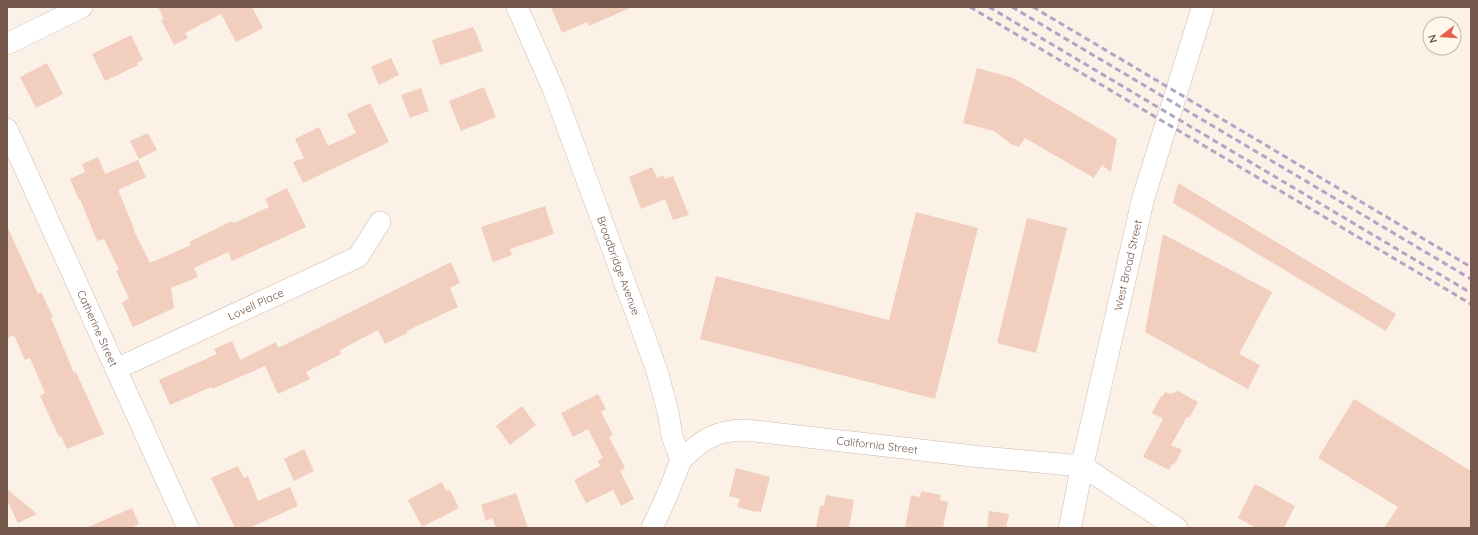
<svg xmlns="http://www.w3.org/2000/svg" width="1478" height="535" font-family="Quicksand,sans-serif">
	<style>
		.building { fill: #f1cebe }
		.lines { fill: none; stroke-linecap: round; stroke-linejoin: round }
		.minor-casing { stroke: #cfbaaf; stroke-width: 22 }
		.secondary-casing { stroke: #d2baac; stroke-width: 23 }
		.minor { stroke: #fff; stroke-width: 21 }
		.secondary { stroke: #fff; stroke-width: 22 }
		.rail { stroke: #b3a4c5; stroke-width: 3; stroke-dasharray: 6 4; stroke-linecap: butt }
		.labels { text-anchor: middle; stroke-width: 3; stroke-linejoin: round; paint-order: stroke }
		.street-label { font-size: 11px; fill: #74564b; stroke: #fff6ec }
	</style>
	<rect width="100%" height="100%" fill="#fcf1e6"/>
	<!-- building -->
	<g class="building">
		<path d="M 158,7 L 252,7 L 263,28 L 236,42 L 221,14 L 185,33 L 188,38 L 174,45 L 161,20 L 164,19 Z"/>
		<path d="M 551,7 L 632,7 L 589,26 L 587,22 L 562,33 Z"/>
		<path d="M 473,27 L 474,30 L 475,30 L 483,51 L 440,65 L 432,40 Z"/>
		<path d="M 131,35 L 143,60 L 137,63 L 138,65 L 105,81 L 92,54 Z"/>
		<path d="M 391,58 L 399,75 L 379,85 L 371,67 Z"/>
		<path d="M 47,63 L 63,94 L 36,108 L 20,77 Z"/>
		<path d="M 977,68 L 1013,78 L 1117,139 L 1111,172 L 1102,165 L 1094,178 L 1025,138 L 1019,147 L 1011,144 L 994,131 L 963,123 Z"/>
		<path d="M 484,87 L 496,117 L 461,131 L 449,101 Z"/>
		<path d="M 421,88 L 429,111 L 410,118 L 401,95 Z"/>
		<path d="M 370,103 L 389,142 L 303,183 L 293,162 L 304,158 L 295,139 L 319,127 L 328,146 L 356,133 L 347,114 Z"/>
		<path d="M 148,133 L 157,150 L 139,159 L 130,141 Z"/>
		<path d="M 98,157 L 105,174 L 138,160 L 146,177 L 118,190 L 135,231 L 134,231 L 150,263 L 191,245 L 189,242 L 232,221 L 234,223 L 269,207 L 265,199 L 287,188 L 306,227 L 232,261 L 228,252 L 194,268 L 198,277 L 171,288 L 174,308 L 133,327 L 122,303 L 129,298 L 116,271 L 119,270 L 104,239 L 97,241 L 80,199 L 79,200 L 70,179 L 85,172 L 82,164 Z"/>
		<path d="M 652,167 L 657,178 L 663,175 L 665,179 L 673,176 L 689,215 L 673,220 L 665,199 L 641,209 L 629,177 Z"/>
		<path d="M 1178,183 L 1396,314 L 1386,331 L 1173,203 Z"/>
		<path d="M 545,206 L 554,234 L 510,249 L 512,255 L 493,262 L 481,227 Z"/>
		<path d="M 916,212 L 978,228 L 935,399 L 700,339 L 716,276 L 889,320 Z"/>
		<path d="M 1027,218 L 1067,228 L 1036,353 L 997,343 Z"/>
		<path d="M 7,226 L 38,294 L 41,292 L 53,317 L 51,318 L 74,373 L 76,372 L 104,434 L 67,449 L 61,436 L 59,437 L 40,396 L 45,393 L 30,358 L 25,360 L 14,335 L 7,338 Z"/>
		<path d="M 1163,234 L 1272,292 L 1239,354 L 1260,365 L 1248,389 L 1145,332 Z"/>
		<path d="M 451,262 L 460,283 L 450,288 L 458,307 L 417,326 L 407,331 L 407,333 L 385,344 L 378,330 L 340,350 L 341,354 L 306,372 L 310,379 L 278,394 L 265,366 L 212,389 L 211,387 L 170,405 L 159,380 L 217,354 L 214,349 L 232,341 L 240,360 L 276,342 L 278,348 Z"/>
		<path d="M 1178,391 L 1198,402 L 1189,418 L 1187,417 L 1171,445 L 1182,450 L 1174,465 L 1172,464 L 1169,470 L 1143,457 L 1163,419 L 1152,413 L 1161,396 L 1162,397 L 1165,392 L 1170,394 Z"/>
		<path d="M 598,394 L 606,409 L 601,412 L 613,435 L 609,437 L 625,468 L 620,471 L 634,499 L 621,506 L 613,490 L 586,503 L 574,480 L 600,466 L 598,461 L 603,458 L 588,429 L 573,437 L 561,413 Z"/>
		<path d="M 1354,399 L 1471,471 L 1471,528 L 1384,528 L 1398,507 L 1318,458 Z"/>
		<path d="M 522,406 L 536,425 L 510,445 L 496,426 Z"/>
		<path d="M 304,449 L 314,471 L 294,481 L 284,459 Z"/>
		<path d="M 238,466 L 244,478 L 248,476 L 258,501 L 290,487 L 298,506 L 249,528 L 235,528 L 211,478 Z"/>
		<path d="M 736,468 L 770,477 L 761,512 L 756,511 L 756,512 L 737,507 L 740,499 L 729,496 Z"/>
		<path d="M 442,482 L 446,491 L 450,490 L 459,508 L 422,527 L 408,500 Z"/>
		<path d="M 1255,484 L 1295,506 L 1284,528 L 1256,528 L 1238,518 Z"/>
		<path d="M 7,489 L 37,514 L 18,523 L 7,500 Z"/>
		<path d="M 921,491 L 941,495 L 940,500 L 948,502 L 943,528 L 905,528 L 911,495 L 920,497 Z"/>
		<path d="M 516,493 L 528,528 L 496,528 L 492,518 L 486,521 L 481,505 Z"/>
		<path d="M 826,495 L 854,500 L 849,528 L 816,528 L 820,506 L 824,506 Z"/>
		<path d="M 132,508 L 139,524 L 131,528 L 86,528 Z"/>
		<path d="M 989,511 L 1009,514 L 1006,528 L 987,528 Z"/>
	</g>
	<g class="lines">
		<defs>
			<g id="minor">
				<path id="s1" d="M 517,7 L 554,91 L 636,313 L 657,371 L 668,412 L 672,436 L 681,460 L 666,498 L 652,528"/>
				<path d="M 7,44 L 82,7"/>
				<path id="s2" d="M 7,129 L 188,528"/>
				<path id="s3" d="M 116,369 L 358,257 L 380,222"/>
				<path id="s4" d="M 681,460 C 702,440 715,430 746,430 L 982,457 L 1082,466 L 1177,528"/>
			</g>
			<g id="secondary">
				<path id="s5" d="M 1070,528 L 1082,466 L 1143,199 L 1203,7"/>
			</g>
		</defs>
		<!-- minor casing -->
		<use href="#minor" class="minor-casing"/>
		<!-- secondary casing -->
		<use href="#secondary" class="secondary-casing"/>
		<!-- minor -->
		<use href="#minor" class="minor"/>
		<!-- secondary -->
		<use href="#secondary" class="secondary"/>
		<!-- rail -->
		<g class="rail">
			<path d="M 970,7 L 1471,304"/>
			<path d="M 989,7 L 1471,293"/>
			<path d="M 1012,7 L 1471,279"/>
			<path d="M 1033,7 L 1471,267"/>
		</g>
	</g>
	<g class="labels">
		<!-- street labels -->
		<g class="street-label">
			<text dy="4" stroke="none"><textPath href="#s5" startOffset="269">West Broad Street</textPath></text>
			<text dy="4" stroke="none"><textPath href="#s1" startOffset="278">Broadbridge Avenue</textPath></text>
			<text dy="4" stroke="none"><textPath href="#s3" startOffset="154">Lovell Place</textPath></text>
			<text dy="4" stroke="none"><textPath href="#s2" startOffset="219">Catherine Street</textPath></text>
			<text dy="4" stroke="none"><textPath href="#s4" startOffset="206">California Street</textPath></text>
		</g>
	</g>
	<!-- border -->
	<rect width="1478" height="535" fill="none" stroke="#74564b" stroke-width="16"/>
	<!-- north arrow -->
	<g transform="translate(1442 36) rotate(253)"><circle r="19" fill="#fff6ec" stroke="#c7b6ac"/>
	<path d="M0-3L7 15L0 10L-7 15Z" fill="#e3624d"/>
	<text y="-6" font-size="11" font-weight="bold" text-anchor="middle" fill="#74564b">N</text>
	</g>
</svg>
